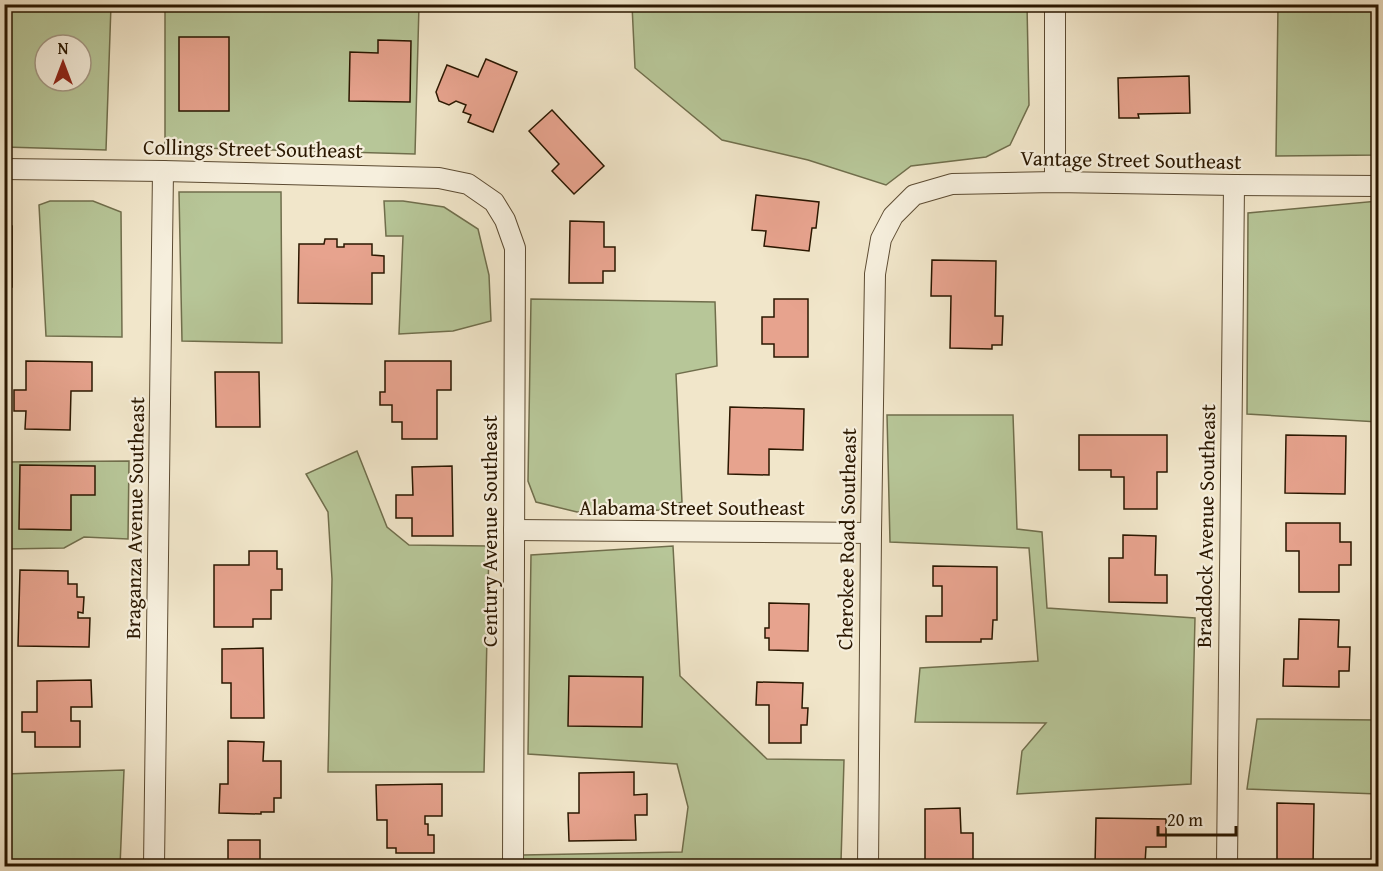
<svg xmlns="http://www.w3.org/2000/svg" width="1383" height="871" font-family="'Gentium Book Plus',serif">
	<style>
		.green { fill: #b7c698; stroke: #706e4c; stroke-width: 1.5; fill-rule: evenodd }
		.building { fill: #e7a38e; stroke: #2a1700; stroke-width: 1.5 }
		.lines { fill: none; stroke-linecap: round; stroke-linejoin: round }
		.minor-casing { stroke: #5c4b32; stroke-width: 22 }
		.minor { stroke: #f6efdd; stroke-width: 20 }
		.labels { text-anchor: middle; stroke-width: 4.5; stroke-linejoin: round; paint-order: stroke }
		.street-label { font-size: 21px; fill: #2a1700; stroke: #f6efdd }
	</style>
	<rect width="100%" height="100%" fill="#f1e6ca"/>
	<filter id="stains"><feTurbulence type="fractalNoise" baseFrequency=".00333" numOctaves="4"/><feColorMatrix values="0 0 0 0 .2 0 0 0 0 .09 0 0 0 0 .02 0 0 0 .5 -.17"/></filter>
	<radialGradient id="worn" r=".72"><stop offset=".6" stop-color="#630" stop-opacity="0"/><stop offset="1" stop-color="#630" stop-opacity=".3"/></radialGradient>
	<!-- green -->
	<g class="green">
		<path d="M 5,4 L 111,5 L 106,150 L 5,147 ZM 45,45 L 81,45 L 81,81 L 45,81 Z"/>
		<path d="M 165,5 L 419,5 L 415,154 L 165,147 Z"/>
		<path d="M 632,5 L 1027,5 L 1029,105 L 1010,145 L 986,157 L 911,166 L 886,185 L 808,160 L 722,140 L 635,68 Z"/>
		<path d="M 1278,5 L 1378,5 L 1378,155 L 1276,156 Z"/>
		<path d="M 179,192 L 281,192 L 282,343 L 182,341 Z"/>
		<path d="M 50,201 L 93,201 L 121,212 L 122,337 L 46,336 L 39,205 Z"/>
		<path d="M 384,201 L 403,201 L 444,207 L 478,229 L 489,275 L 491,321 L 453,331 L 399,334 L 403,236 L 386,236 Z"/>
		<path d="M 1378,201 L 1378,422 L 1247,414 L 1248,213 Z"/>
		<path d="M 531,299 L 715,302 L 717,366 L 676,374 L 682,502 L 662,510 L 577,512 L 536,502 L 528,481 Z"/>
		<path d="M 887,415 L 1013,415 L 1017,529 L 1042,532 L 1047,608 L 1195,618 L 1191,784 L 1017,794 L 1022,751 L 1046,723 L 915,722 L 920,668 L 1038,661 L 1029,548 L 890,542 Z"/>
		<path d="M 357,451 L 387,527 L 409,545 L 489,546 L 484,772 L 328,772 L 332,579 L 328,512 L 306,474 Z"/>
		<path d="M 129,461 L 128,539 L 84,537 L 64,548 L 5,549 L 4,462 Z"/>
		<path d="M 673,546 L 680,676 L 767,759 L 844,760 L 841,862 L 773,866 L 523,866 L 523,855 L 682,852 L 688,807 L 677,764 L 528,754 L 531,555 Z"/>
		<path d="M 1257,719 L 1378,720 L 1378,794 L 1247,789 Z"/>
		<path d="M 124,770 L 120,866 L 5,866 L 5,774 Z"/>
	</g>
	<!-- building -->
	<g class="building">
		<rect x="179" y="37" width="50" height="74"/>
		<path d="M 378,40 L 411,41 L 410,102 L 349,101 L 350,52 L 378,53 Z"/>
		<path d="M 486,59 L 517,72 L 493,132 L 468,122 L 471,115 L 463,112 L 466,105 L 456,101 L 449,105 L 439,101 L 436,92 L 447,65 L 478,77 Z"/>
		<path d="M 1189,76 L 1190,113 L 1138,114 L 1139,118 L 1119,118 L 1118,78 Z"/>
		<path d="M 552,110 L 604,166 L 574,194 L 552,171 L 559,164 L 529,131 Z"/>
		<path d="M 756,195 L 819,202 L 816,228 L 812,228 L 809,251 L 764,246 L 766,231 L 752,230 Z"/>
		<path d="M 570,221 L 604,222 L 604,247 L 615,247 L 615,271 L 603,271 L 603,283 L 569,283 Z"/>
		<rect x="4" y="226" width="8" height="61"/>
		<path d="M 325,239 L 337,239 L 337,247 L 344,247 L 344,244 L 372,244 L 372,255 L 384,256 L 384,273 L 372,273 L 372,304 L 298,303 L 299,244 L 324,244 Z"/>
		<path d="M 932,260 L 996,261 L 995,316 L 1003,316 L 1002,345 L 992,345 L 992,349 L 950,348 L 951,296 L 931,296 Z"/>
		<path d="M 774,299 L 808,299 L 808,357 L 774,357 L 774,344 L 762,344 L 762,317 L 774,317 Z"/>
		<path d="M 26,361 L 92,362 L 92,391 L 71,391 L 70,430 L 25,429 L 26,411 L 14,411 L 14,390 L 26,390 Z"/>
		<path d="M 385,361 L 451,361 L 451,390 L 437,390 L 437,439 L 402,439 L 402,422 L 392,422 L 392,405 L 380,405 L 380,392 L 385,392 Z"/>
		<path d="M 215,372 L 259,372 L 260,427 L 216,427 Z"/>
		<path d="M 730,407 L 804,409 L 803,450 L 769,449 L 769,475 L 728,474 Z"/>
		<path d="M 1079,435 L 1167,435 L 1167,472 L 1157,472 L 1157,509 L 1124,509 L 1124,477 L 1111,477 L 1111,470 L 1079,470 Z"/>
		<path d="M 1286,435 L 1346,436 L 1345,494 L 1285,493 Z"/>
		<path d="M 20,465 L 95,466 L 95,495 L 71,495 L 71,530 L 19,529 Z"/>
		<path d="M 452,466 L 453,536 L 412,536 L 412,518 L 396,518 L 396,495 L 413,495 L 412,467 Z"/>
		<path d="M 1286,523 L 1340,523 L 1340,542 L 1351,542 L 1351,565 L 1339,565 L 1339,592 L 1299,592 L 1299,551 L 1286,551 Z"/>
		<path d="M 1123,535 L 1156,536 L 1155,575 L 1167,575 L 1167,603 L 1109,602 L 1109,558 L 1123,558 Z"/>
		<path d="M 249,551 L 277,551 L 277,569 L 282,569 L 282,590 L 271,590 L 271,619 L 253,619 L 253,627 L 214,627 L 214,565 L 249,565 Z"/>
		<path d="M 933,566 L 997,567 L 997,620 L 993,620 L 992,639 L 981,639 L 981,642 L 926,642 L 926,616 L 942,616 L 942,586 L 933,586 Z"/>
		<path d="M 20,570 L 68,571 L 68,584 L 77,584 L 77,597 L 84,597 L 83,613 L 78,612 L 78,618 L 90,618 L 89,647 L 18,646 Z"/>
		<path d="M 769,603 L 809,604 L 808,651 L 769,650 L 769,638 L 765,638 L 765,628 L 769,628 Z"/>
		<path d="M 1299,619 L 1339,620 L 1338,647 L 1350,647 L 1349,671 L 1339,671 L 1339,687 L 1283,686 L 1284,659 L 1298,659 Z"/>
		<path d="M 263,648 L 264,718 L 231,718 L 231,683 L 222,683 L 222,649 Z"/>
		<path d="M 569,676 L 643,677 L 642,727 L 568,726 Z"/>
		<path d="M 91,680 L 92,707 L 71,707 L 71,721 L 80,721 L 80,747 L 35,747 L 35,732 L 22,732 L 22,712 L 37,712 L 37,681 Z"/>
		<path d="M 757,682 L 803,683 L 802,708 L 808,708 L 807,725 L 801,725 L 801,743 L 769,743 L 769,705 L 756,705 Z"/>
		<path d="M 228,741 L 264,742 L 263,761 L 281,761 L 281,798 L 274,798 L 274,812 L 261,812 L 261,814 L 219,813 L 220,784 L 228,784 Z"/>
		<path d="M 634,772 L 634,795 L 647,794 L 647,815 L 635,815 L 636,840 L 569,841 L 568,813 L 579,813 L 579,773 Z"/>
		<path d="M 442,784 L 442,816 L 425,816 L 425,824 L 428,824 L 428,835 L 434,835 L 434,853 L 396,853 L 396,848 L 387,848 L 387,820 L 377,820 L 376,785 Z"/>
		<path d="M 1277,803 L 1314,804 L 1313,866 L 1277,866 Z"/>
		<path d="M 960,808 L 961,833 L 973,833 L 973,866 L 925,866 L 925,809 Z"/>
		<path d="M 1096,818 L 1166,819 L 1166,847 L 1146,847 L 1145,864 L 1141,864 L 1141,866 L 1095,866 Z"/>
		<path d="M 228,840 L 260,840 L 260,865 L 272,865 L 272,866 L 228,866 Z"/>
	</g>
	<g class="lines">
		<defs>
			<g id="minor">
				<path d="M 4,169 L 163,171 L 439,178 L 468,184 L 494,202 L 505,220 L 515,248 L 513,866"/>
				<path d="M 1055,182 L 1055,4"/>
				<path d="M 514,530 L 871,533"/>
				<path d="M 154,866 L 163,171"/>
				<path d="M 868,866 L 871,533 L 875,274 L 881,239 L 893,216 L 914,195 L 952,184 L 1055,182 L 1234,185 L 1378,186"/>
				<path d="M 1227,866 L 1234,185"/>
			</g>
		</defs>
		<!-- minor casing -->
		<use href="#minor" class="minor-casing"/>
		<!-- minor -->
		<use href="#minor" class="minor"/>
	</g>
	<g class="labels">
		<!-- street labels -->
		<g class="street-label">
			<text transform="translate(253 149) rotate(1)" y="7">Collings Street Southeast</text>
			<text transform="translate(1131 160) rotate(1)" y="7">Vantage Street Southeast</text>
			<text x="692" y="515">Alabama Street Southeast</text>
			<text transform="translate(135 518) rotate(-89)" y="7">Braganza Avenue Southeast</text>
			<text transform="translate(1206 526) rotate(-89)" y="7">Braddock Avenue Southeast</text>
			<text transform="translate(490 531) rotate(-90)" y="7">Century Avenue Southeast</text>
			<text transform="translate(847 539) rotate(-89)" y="7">Cherokee Road Southeast</text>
		</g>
	</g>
	<!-- margin -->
	<rect width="1383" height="871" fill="none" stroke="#f1e6ca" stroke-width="24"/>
	<rect x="6" y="6" width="1371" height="859" fill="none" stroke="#2a1700" stroke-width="3"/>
	<rect x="12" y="12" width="1359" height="847" fill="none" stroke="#2a1700" stroke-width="1.5"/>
	<!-- north arrow -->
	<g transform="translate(63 63)"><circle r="28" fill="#f6efdd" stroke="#a49985" stroke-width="1.5"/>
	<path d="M0-4.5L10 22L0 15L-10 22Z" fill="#8f2418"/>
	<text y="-9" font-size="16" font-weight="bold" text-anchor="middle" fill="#2a1700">N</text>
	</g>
	<!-- scale -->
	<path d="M1158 826v9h78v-9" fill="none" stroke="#2a1700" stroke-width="3"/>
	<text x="1167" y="826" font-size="18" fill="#2a1700" stroke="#f6efdd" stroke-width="4.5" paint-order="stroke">20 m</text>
	<rect width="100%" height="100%" filter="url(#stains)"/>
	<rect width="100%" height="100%" fill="url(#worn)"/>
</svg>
